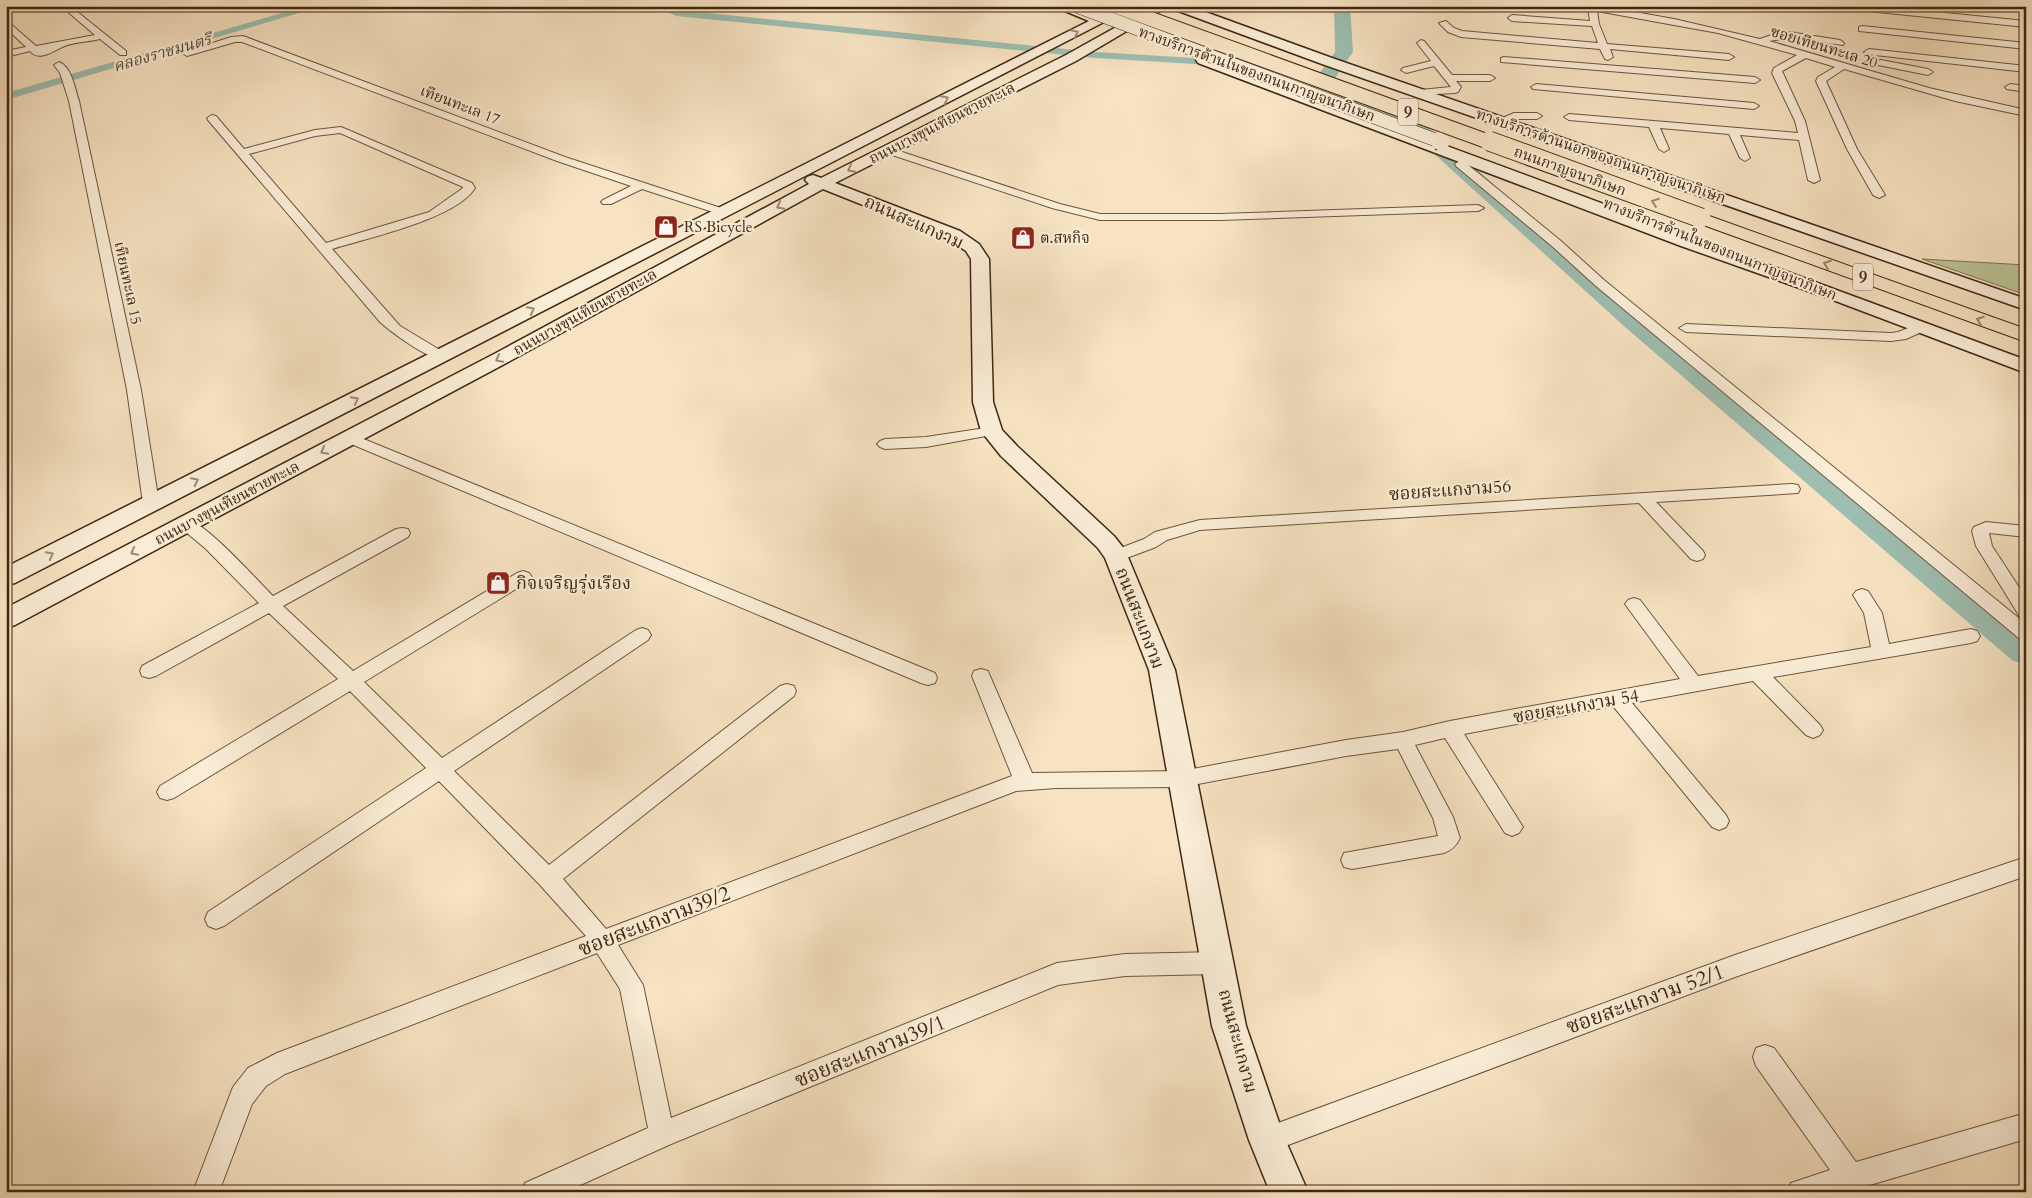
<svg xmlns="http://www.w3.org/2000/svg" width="2032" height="1198" font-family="Cardo,'Noto Serif Thai',serif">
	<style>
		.green { fill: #bac495; stroke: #7d7552 }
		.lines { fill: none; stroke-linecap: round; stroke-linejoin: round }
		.canal { fill: #9dbeb1; fill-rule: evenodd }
		.river { fill: #9dbeb1; fill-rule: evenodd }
		.street-casing { stroke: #6e553c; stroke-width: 2 }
		.secondary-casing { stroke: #402610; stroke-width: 3 }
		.highway-casing { stroke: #402610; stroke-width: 2 }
		.street { fill: #faedd7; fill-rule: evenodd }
		.secondary { fill: #faedd7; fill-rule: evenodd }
		.highway { fill: #f7e3c2; fill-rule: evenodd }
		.secondary-bridge-far1-casing { stroke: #402610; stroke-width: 14; stroke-linecap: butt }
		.secondary-bridge-casing { stroke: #402610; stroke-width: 19; stroke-linecap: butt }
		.highway-bridge-far1-casing { stroke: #402610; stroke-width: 16; stroke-linecap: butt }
		.highway-bridge-casing { stroke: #402610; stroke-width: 21; stroke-linecap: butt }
		.secondary-bridge-far1 { stroke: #faedd7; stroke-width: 13 }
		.secondary-bridge { stroke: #faedd7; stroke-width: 17 }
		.highway-bridge-far1 { stroke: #f7e3c2; stroke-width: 14 }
		.highway-bridge { stroke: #f7e3c2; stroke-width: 19 }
		.oneway { stroke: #9d8a74 }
		.oneway2 { stroke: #9c8469 }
		.labels { text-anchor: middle; stroke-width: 4.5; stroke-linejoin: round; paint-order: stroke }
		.far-street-label { font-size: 15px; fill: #402610; stroke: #faedd7 }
		.far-poi-label { font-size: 15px; fill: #402610; stroke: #faedd7; text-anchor: start }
		.far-water-label { font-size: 16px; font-style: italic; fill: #574c38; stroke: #faedd7 }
		.shield { fill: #faedd7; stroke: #78624c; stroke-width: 1 }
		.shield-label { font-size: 16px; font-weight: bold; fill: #402610 }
		.street-label { font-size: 18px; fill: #402610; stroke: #faedd7 }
		.poi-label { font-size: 18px; fill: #402610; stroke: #faedd7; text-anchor: start }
		.near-street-label { font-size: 21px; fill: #402610; stroke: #faedd7 }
	</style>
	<rect width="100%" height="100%" fill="#f7e3c2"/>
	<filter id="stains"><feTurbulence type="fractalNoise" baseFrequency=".004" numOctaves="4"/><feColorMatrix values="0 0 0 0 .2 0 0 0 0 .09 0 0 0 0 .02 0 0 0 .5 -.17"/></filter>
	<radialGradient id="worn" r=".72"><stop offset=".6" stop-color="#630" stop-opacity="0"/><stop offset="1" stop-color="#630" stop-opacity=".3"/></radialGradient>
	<!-- green -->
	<path class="green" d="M 1922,259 L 2026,265 L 2026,295 Z"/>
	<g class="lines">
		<!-- canal -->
		<g class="canal">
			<path d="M 306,6 L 322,6 L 6,100 L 6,93 Z"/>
			<path d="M 665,6 L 676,6 L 674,8 L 678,10 L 1095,52 L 1195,58 L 1244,56 L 1268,64 L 1269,66 L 1264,69 L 1243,62 L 1195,64 L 1095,58 L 676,16 L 662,9 Z"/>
		</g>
		<!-- river -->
		<path class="river" d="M 1334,6 L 1350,6 L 1353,52 L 1331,84 L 1412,113 L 1643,315 L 2026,631 L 2026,664 L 2013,661 L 1625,327 L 1398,121 L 1313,90 L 1310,86 L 1335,52 Z"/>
		<defs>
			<g id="street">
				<path d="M 15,6 L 30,6 L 6,13 L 6,8 Z"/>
				<path d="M 61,6 L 70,6 L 126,51 L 126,55 L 120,55 L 100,39 C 88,42 73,42 62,47 C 54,51 38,62 30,51 L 6,57 L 6,51 L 26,47 L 6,28 L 6,20 L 36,46 L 95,35 Z"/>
				<path d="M 1580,6 L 1601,6 L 1674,19 L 1760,39 L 1777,33 L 1789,32 L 1840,40 L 1844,43 L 1843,45 L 1789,38 L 1769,41 L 1929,88 L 2026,110 L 2026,116 L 1955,101 L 1844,69 L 1826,81 L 1857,149 L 1885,195 L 1879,198 L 1873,195 L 1847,149 L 1816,81 L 1818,77 L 1835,67 L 1806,58 L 1782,71 L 1805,121 L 1820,180 L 1814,183 L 1808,180 L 1799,140 L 1740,135 L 1750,158 L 1745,161 L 1740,158 L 1729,134 L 1660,128 L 1669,149 L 1664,152 L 1659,149 L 1649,127 L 1569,120 L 1564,117 L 1569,114 L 1798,133 L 1795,121 L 1772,73 L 1774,68 L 1797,55 L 1718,33 L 1597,11 L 1599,24 L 1607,44 L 1729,54 L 1734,57 L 1729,60 L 1610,49 L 1613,57 L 1608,60 L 1605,59 L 1600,49 L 1461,37 L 1448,32 L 1439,23 L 1446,21 L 1454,28 L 1462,31 L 1598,43 L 1592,26 L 1512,21 L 1508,18 L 1512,15 L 1590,21 L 1588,9 Z"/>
				<path d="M 1844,6 L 1875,6 L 2026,21 L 2026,27 L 1848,9 Z"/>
				<path d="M 1862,26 L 2026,43 L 2026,49 L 1859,31 L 1859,27 Z"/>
				<path d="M 243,36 L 565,157 L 727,210 L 729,212 L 723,215 L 719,214 L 642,189 L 611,204 L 603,204 L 601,202 L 603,200 L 631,186 L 557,161 L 242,42 L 235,42 L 187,56 L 182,53 L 231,37 Z"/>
				<path d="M 1421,40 L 1424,41 L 1452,75 L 1490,75 L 1495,78 L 1490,81 L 1456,81 L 1461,87 L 1458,92 L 1455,93 L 1417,95 L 1417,91 L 1420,90 L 1451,87 L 1434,66 L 1406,73 L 1401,70 L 1403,68 L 1431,61 L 1417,43 Z"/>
				<path d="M 1869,49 L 2026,66 L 2026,72 L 1866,54 L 1864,52 Z"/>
				<path d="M 1504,57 L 1755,77 L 1760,80 L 1755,83 L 1501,62 L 1501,58 Z"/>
				<path d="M 1881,60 L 1928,69 L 1933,72 L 1928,75 L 1878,65 L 1878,61 Z"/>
				<path d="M 59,62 C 72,67 75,89 79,101 L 141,390 L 159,503 L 157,507 L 151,508 L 145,507 L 143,503 L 127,390 L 69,101 L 60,73 L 54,65 Z"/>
				<path d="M 1536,84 L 1754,103 L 1759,106 L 1754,109 L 1533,89 L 1531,87 Z"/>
				<path d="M 2010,84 L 2026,86 L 2026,92 L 2007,89 L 2005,87 Z"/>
				<path d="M 1514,113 L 1537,113 L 1542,116 L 1537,119 L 1515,119 L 1501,124 L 1496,121 Z"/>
				<path d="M 212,115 L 216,116 L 244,149 L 315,130 L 341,127 L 472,183 L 475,188 C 456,219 367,238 332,249 L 400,326 L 445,353 L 447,356 L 445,359 C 431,362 391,332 380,322 L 208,120 L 207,118 ZM 340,133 L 463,187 L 463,188 L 429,212 L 326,243 L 249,154 L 315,136 Z"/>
				<path d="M 887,147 L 1060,204 L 1100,214 L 1220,214 L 1478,205 L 1484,208 L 1478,211 L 1220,220 L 1100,220 L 1052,208 L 883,152 L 882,150 L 883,148 Z"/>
				<path d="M 1465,157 L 1470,160 L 1467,164 L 1561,241 L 1604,280 L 2026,624 L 2026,640 L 2020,639 L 1596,286 L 1553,247 L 1456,166 L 1455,164 Z"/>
				<path d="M 1921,323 L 1926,324 L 1928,327 L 1926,330 L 1906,339 L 1891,341 L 1686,332 L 1679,328 L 1686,324 L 1891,333 L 1898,332 Z"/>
				<path d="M 992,427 L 997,428 L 999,431 L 997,434 L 926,447 L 885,449 L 880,447 L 877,444 L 880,441 L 885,439 L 926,437 Z"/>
				<path d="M 349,433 L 935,673 L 937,678 L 935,683 L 928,685 L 921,683 L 344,441 L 341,438 L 344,435 Z"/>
				<path d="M 1792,484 L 1798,485 L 1800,489 L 1798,493 L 1656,502 L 1703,551 L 1705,555 L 1703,559 L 1697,561 L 1691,559 L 1639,503 L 1200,530 L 1167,540 L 1156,547 L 1116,562 L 1110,560 L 1108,556 L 1110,552 L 1144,539 L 1155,532 L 1200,520 Z"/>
				<path d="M 187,519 C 207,524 256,579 273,596 L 396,529 L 402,528 L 408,529 L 410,533 L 408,537 L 283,606 L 353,671 L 517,573 L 523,571 L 529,573 L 532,577 L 529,581 L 364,682 L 442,758 L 636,630 L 642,628 L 648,630 L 651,635 L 648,640 L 454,771 L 549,865 L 780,686 L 787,684 L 794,686 L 796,691 L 794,696 L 563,879 L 606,929 L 1012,776 L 972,676 L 974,671 L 981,669 L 988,671 L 990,676 L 1032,773 L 1182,771 L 1346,740 L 1403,732 L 1450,721 L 1680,679 L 1625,604 L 1628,600 L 1634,598 L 1640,600 L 1698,676 L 1871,647 L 1864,613 L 1853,595 L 1856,591 L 1862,589 L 1868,591 L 1882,613 L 1889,644 L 1971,629 L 1977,631 L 1980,636 L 1977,641 L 1971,643 L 1773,677 L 1820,725 L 1823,730 L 1820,735 L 1813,738 L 1806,735 L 1753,681 L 1632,703 L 1726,815 L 1729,821 L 1726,827 L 1719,830 L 1712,827 L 1613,706 L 1464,734 L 1523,827 L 1519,833 L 1512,836 L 1505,833 L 1445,738 L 1415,745 L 1453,817 L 1460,838 C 1456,846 1452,850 1444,853 L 1352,869 L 1344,867 L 1341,860 L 1344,853 L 1438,836 L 1433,818 L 1398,749 L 1346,756 L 1182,787 L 1056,788 L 1016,791 L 618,945 L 643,985 L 671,1118 L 1057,963 L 1125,954 L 1218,952 L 1226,955 L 1230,963 L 1226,971 L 1218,974 L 1125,976 L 1058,985 L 671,1144 L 565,1192 L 521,1192 L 525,1183 L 648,1128 L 620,989 L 597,953 L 285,1074 L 266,1086 L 252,1104 L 219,1192 L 193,1192 L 233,1087 L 248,1068 L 277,1053 L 586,936 L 540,885 L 439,781 L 224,926 L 216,929 L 208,926 L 205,919 L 208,912 L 426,768 L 350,691 L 174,798 L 167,800 L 160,798 L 157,792 L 160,786 L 338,679 L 269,613 L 156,676 L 149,678 L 142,676 L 140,671 L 142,666 L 259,603 L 206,549 L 181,528 L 179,524 L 181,520 Z"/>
				<path d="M 1986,522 L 2026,526 L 2026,537 L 1989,533 L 1992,546 L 2026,598 L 2026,619 L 2020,617 L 1976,546 L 1972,531 L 1974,527 Z"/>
				<path d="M 2026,857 L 2026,876 L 1735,977 L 1267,1153 L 1258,1149 L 1254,1140 L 1258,1131 L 1267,1127 L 1735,955 Z"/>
				<path d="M 1765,1045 L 1774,1048 L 1856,1162 L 2026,1113 L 2026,1139 L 1846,1192 L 1787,1192 L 1791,1183 L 1830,1170 L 1756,1066 L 1753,1057 L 1756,1048 Z"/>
			</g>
			<g id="secondary">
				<path d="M 1053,6 L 1071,6 L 1099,17 L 1119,6 L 1135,6 L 15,583 L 6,585 L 6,567 L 1089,21 Z"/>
				<path d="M 1154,6 L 1169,6 L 1076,61 L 835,183 L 960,231 L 979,244 L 989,259 L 993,402 L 1002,430 L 1017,446 L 1114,536 L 1125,550 L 1175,670 L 1246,1026 L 1284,1137 L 1308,1192 L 1270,1192 L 1249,1140 L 1212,1026 L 1149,670 L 1105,558 L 1098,548 L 1001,456 L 981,431 L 973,402 L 971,259 L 966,251 L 948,239 L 823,189 L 510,361 L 15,625 L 6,628 L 6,608 L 496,353 L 809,184 L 805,180 L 807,177 L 813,175 L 821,178 L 1066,55 Z"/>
				<path d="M 1171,6 L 1189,6 L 1332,58 L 2026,299 L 2026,310 L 1322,64 L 1173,9 Z"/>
				<path d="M 1203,56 L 2026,360 L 2026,373 L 1825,297 L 1681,246 L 1198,63 L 1196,60 L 1198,57 Z"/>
			</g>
			<path id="highway" d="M 1701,213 L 2026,329 L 2026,342 L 1695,222 L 1692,218 L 1695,214 Z"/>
		</defs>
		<!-- street casing -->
		<use href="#street" class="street-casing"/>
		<!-- secondary casing -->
		<use href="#secondary" class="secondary-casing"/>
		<!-- highway casing -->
		<use href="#highway" class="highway-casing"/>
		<!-- street -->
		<use href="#street" class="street"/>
		<!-- secondary -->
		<use href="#secondary" class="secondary"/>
		<!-- highway -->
		<use href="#highway" class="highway"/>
		<defs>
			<path id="secondary-bridge-far1" d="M 1076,6 L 1441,142"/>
			<path id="secondary-bridge" d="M 1439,141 L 1441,142"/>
			<path id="highway-bridge-far1" d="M 1115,6 L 1492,143"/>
			<path id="highway-bridge" d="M 1489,141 L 1701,218"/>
		</defs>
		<!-- secondary-bridge-far1 casing -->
		<use href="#secondary-bridge-far1" class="secondary-bridge-far1-casing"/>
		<!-- secondary-bridge casing -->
		<use href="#secondary-bridge" class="secondary-bridge-casing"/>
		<!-- highway-bridge-far1 casing -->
		<use href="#highway-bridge-far1" class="highway-bridge-far1-casing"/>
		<!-- highway-bridge casing -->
		<use href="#highway-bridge" class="highway-bridge-casing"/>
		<!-- secondary-bridge-far1 -->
		<use href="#secondary-bridge-far1" class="secondary-bridge-far1"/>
		<!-- secondary-bridge -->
		<use href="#secondary-bridge" class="secondary-bridge"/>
		<!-- highway-bridge-far1 -->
		<use href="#highway-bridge-far1" class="highway-bridge-far1"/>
		<!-- highway-bridge -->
		<use href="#highway-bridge" class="highway-bridge"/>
	</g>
	<!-- one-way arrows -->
	<defs><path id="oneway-chevron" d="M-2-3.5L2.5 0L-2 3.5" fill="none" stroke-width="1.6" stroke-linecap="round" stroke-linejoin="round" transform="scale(1.25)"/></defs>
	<g class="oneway">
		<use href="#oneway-chevron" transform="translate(1075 33) rotate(-26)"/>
		<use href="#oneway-chevron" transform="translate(945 99) rotate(-27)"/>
		<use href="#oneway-chevron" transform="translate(851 169) rotate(152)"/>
		<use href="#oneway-chevron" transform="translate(780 206) rotate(152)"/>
		<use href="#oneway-chevron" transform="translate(531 310) rotate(-27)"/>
		<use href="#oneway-chevron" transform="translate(499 359) rotate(152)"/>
		<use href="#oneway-chevron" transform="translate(355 400) rotate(-27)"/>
		<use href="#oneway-chevron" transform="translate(324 451) rotate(152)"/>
		<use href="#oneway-chevron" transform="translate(195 481) rotate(-27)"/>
		<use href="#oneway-chevron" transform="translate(134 552) rotate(152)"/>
		<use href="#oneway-chevron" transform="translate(50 555) rotate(-27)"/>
	</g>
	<g class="oneway2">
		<use href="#oneway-chevron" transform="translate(1655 202) rotate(-160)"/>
		<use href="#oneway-chevron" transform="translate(1827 264) rotate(-160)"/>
		<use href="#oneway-chevron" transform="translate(1980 320) rotate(-160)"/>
	</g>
	<!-- icons -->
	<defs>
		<symbol id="shop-square" viewBox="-11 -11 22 22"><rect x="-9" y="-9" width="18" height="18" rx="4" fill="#8f2418" stroke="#faedd7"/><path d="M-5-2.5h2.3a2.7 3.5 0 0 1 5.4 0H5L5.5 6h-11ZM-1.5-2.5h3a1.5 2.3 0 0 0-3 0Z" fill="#fff"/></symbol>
	</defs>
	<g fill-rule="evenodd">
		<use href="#shop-square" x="652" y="213" width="28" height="28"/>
		<use href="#shop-square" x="1009" y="224" width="28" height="28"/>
		<use href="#shop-square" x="484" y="569" width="28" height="28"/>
	</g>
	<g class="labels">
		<!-- far-street labels -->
		<g class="far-street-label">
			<text transform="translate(1824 47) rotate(17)" y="5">ซอยเทียนทะเล 20</text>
			<text transform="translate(1257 74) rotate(20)" y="5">ทางบริการด้านในของถนนกาญจนาภิเษก</text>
			<text transform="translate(460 105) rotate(21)" y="5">เทียนทะเล 17</text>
			<text transform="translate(942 123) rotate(-27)" y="5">ถนนบางขุนเทียนชายทะเล</text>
			<text transform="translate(1601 156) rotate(19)" y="5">ทางบริการด้านนอกของถนนกาญจนาภิเษก</text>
			<text transform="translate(1570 171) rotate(20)" y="5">ถนนกาญจนาภิเษก</text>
			<text transform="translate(1720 249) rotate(22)" y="5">ทางบริการด้านในของถนนกาญจนาภิเษก</text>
			<text transform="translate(128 283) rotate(78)" y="5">เทียนทะเล 15</text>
			<text transform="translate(585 312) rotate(-29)" y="5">ถนนบางขุนเทียนชายทะเล</text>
			<text transform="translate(227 503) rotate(-28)" y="5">ถนนบางขุนเทียนชายทะเล</text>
		</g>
		<!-- far-poi labels -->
		<g class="far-poi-label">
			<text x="684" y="232">RS Bicycle</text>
			<text x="1040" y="243">ต.สหกิจ</text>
		</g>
		<!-- far-water labels -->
		<g class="far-water-label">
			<text transform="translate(162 52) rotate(-16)" y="6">คลองราชมนตรี</text>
		</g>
		<!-- shield labels -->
		<g class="shield">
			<rect x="1398" y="98.5" width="20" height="27" rx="4"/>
			<rect x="1853" y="263.5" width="20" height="27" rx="4"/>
		</g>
		<g class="shield-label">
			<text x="1408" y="118">9</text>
			<text x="1863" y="283">9</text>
		</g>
		<!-- street labels -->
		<g class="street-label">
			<text transform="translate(914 222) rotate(24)" y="6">ถนนสะแกงาม</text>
			<text transform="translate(1450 490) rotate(-4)" y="6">ซอยสะแกงาม56</text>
			<text transform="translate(1140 618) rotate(69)" y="6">ถนนสะแกงาม</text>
			<text transform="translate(1576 706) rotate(-10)" y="6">ซอยสะแกงาม 54</text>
			<text transform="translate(1238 1041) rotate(75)" y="6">ถนนสะแกงาม</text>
		</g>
		<!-- poi labels -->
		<g class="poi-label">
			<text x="516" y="589">กิจเจริญรุ่งเรือง</text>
		</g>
		<!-- near-street labels -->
		<g class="near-street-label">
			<text transform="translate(654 921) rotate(-21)" y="7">ซอยสะแกงาม39/2</text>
			<text transform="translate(1645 999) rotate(-20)" y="7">ซอยสะแกงาม 52/1</text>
			<text transform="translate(870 1051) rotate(-22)" y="7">ซอยสะแกงาม39/1</text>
		</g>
	</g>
	<!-- margin -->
	<rect width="2032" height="1198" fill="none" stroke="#f7e3c2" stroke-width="25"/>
	<rect x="8" y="8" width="2017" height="1183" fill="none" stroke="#402610" stroke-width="2.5"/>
	<rect x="12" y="12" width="2007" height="1173" fill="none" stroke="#402610"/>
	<rect width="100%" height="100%" filter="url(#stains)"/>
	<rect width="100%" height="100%" fill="url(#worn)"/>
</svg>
